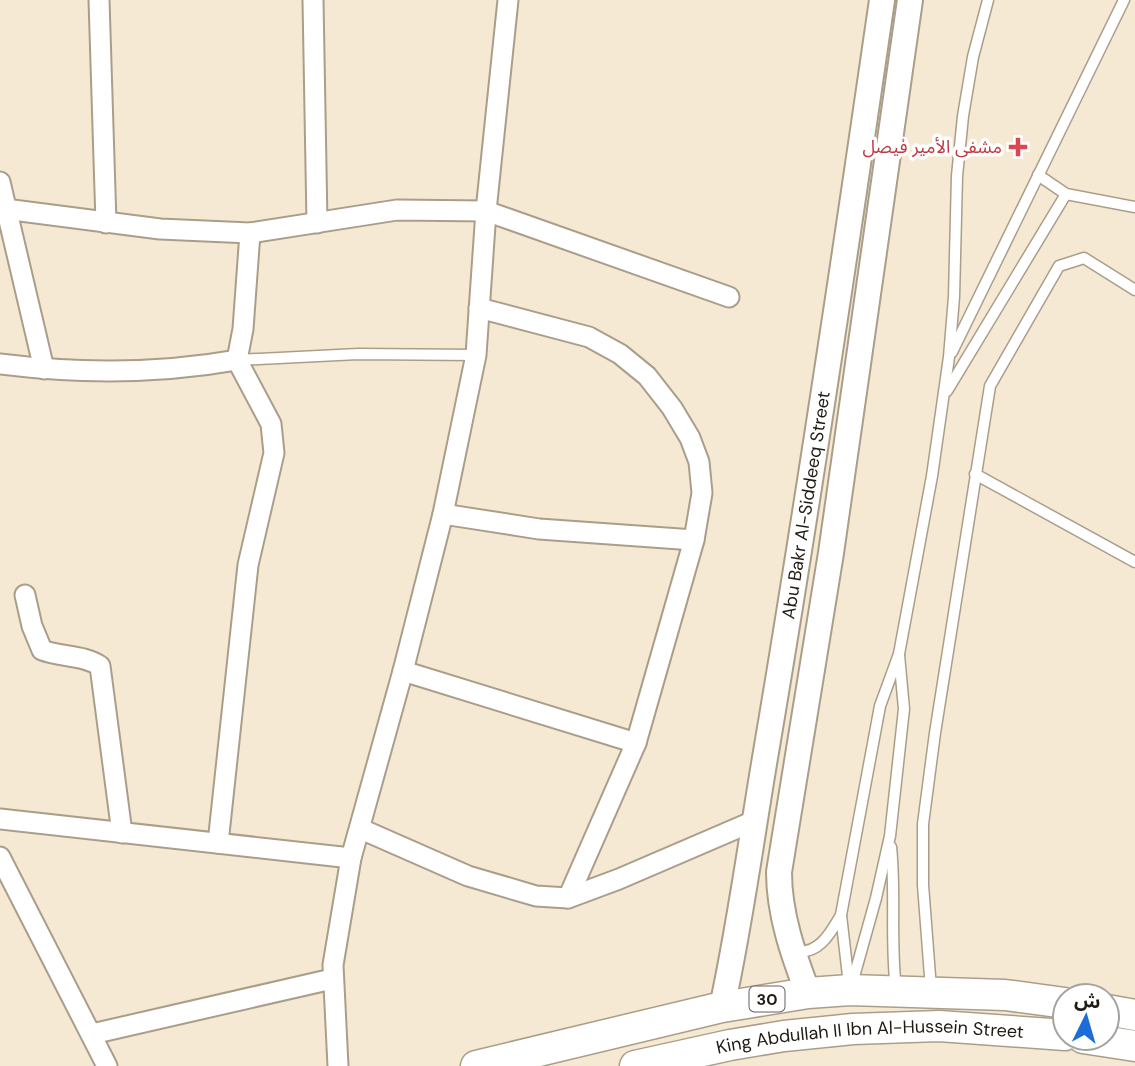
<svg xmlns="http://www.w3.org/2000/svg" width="1135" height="1066" font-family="'DM Sans','Noto Sans Arabic',sans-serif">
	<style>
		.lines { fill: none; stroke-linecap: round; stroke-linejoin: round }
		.service-casing { stroke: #aa9e8a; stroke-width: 13 }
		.minor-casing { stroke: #aa9e8a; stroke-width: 23 }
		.tertiary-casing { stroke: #aa9e8a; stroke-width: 28 }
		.primary-casing { stroke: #aa9e8a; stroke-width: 33 }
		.service { stroke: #fff; stroke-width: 10 }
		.minor { stroke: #fff; stroke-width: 19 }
		.tertiary { stroke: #fff; stroke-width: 24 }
		.primary { stroke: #fff; stroke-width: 30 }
		.health-dot { fill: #e0444e; stroke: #fff; stroke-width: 2.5 }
		.labels { text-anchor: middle; stroke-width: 7; stroke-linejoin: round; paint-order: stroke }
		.shield { fill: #fff; stroke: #625f5a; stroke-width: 2 }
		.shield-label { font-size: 16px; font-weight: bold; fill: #1f1a13 }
		.health-label { font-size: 18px; fill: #be3a42; stroke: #fff; text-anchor: end }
		.street-label { font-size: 18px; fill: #1f1a13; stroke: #fff }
	</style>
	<rect width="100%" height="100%" fill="#f6e9d4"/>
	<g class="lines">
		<defs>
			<g id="service">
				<path d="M 1038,175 L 1066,194 L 1135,207"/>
				<path d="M 952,352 L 1124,0"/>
				<path d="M 237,360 L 358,354 L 476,355"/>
				<path d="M 947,391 L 1066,194"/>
				<path d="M 975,474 L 1135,562"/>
				<path d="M 891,847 C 896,894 890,941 896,989"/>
				<path d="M 793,951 C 818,956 830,934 841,915"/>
				<path d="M 852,984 L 876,898 L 890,836 L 904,709 L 899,655"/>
				<path d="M 849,985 L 841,915 L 880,706 L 899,654 L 932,476 L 949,357 L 954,297 L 957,176 L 963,116 L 973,57 L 988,0"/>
				<path d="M 931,989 L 923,885 L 923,824 L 935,733 L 990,386 L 1059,266 L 1084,258 L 1135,290"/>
			</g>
			<g id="minor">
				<path d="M 99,0 L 106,223"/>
				<path d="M 313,0 L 317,223"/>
				<path d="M 0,182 L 44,369"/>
				<path d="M 5,209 L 160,229 L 250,233 L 397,210 L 486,211 L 729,297"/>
				<path d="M 479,308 L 589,337 L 620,354 L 647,376 L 672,408 L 690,438 L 699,462 L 702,493 L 694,540 L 636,743 L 568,898"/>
				<path d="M 0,364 C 80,374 158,374 237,360 L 243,329 L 250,233"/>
				<path d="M 443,514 L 539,529 L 694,540"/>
				<path d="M 25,595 L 32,626 L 42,650 C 60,657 85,655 100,666 L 122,833"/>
				<path d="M 403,671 L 636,743"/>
				<path d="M 0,819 L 351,858"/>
				<path d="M 361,829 L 468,876 L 536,896 L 568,898 L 619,879 L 754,821"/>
				<path d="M 218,843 L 248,565 L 274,453 L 271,424 L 237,360"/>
				<path d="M 0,857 L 107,1066"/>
				<path d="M 92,1034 L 332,979"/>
				<path d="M 338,1066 L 333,965 L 351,858 L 403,671 L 443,514 L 476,355 L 486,211 L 508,0"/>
			</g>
			<g id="tertiary">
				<path d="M 808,993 C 793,954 779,914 779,872 L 831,553 L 910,0"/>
				<path id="s1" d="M 722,1007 C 741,920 752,833 767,746 C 809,498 846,249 882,0"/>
			</g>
			<g id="primary">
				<path d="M 1107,1010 L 1135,1015"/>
				<path d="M 1083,1038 L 1135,1046"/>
				<path d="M 476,1066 L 722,1007 L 808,993 L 850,990 L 1005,995 L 1065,1003"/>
				<path id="s2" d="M 635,1066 L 730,1045 L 784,1036 L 853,1029 L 939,1026 L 1065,1035"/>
			</g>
		</defs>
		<!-- service casing -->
		<use href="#service" class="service-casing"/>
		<!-- minor casing -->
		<use href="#minor" class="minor-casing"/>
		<!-- tertiary casing -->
		<use href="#tertiary" class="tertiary-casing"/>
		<!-- primary casing -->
		<use href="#primary" class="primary-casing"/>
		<!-- service -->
		<use href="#service" class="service"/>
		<!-- minor -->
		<use href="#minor" class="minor"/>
		<!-- tertiary -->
		<use href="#tertiary" class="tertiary"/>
		<!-- primary -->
		<use href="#primary" class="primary"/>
	</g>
	<!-- markers -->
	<path class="health-dot" d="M1014.5 136.5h7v7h7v7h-7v7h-7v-7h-7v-7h7z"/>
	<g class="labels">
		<!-- shield labels -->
		<rect class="shield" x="749.5" y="986.5" width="35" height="25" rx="5"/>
		<g class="shield-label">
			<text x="767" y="1005">30</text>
		</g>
		<!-- health labels -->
		<g class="health-label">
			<text x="1002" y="153">مشفى الأمير فيصل</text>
		</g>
		<!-- street labels -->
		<g class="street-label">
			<text dy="6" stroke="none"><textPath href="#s1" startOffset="509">Abu Bakr Al-Siddeeq Street</textPath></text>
			<text dy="6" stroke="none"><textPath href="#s2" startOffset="238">King Abdullah II Ibn Al-Hussein Street</textPath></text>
		</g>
	</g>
	<!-- north arrow -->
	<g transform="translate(1086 1017) rotate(5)"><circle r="33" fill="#ffffff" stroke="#a5a3a1" stroke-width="2"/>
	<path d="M0-5L12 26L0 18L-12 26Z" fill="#1e6cd7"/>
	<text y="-10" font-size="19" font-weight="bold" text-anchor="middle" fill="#1f1a13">ش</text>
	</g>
</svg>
